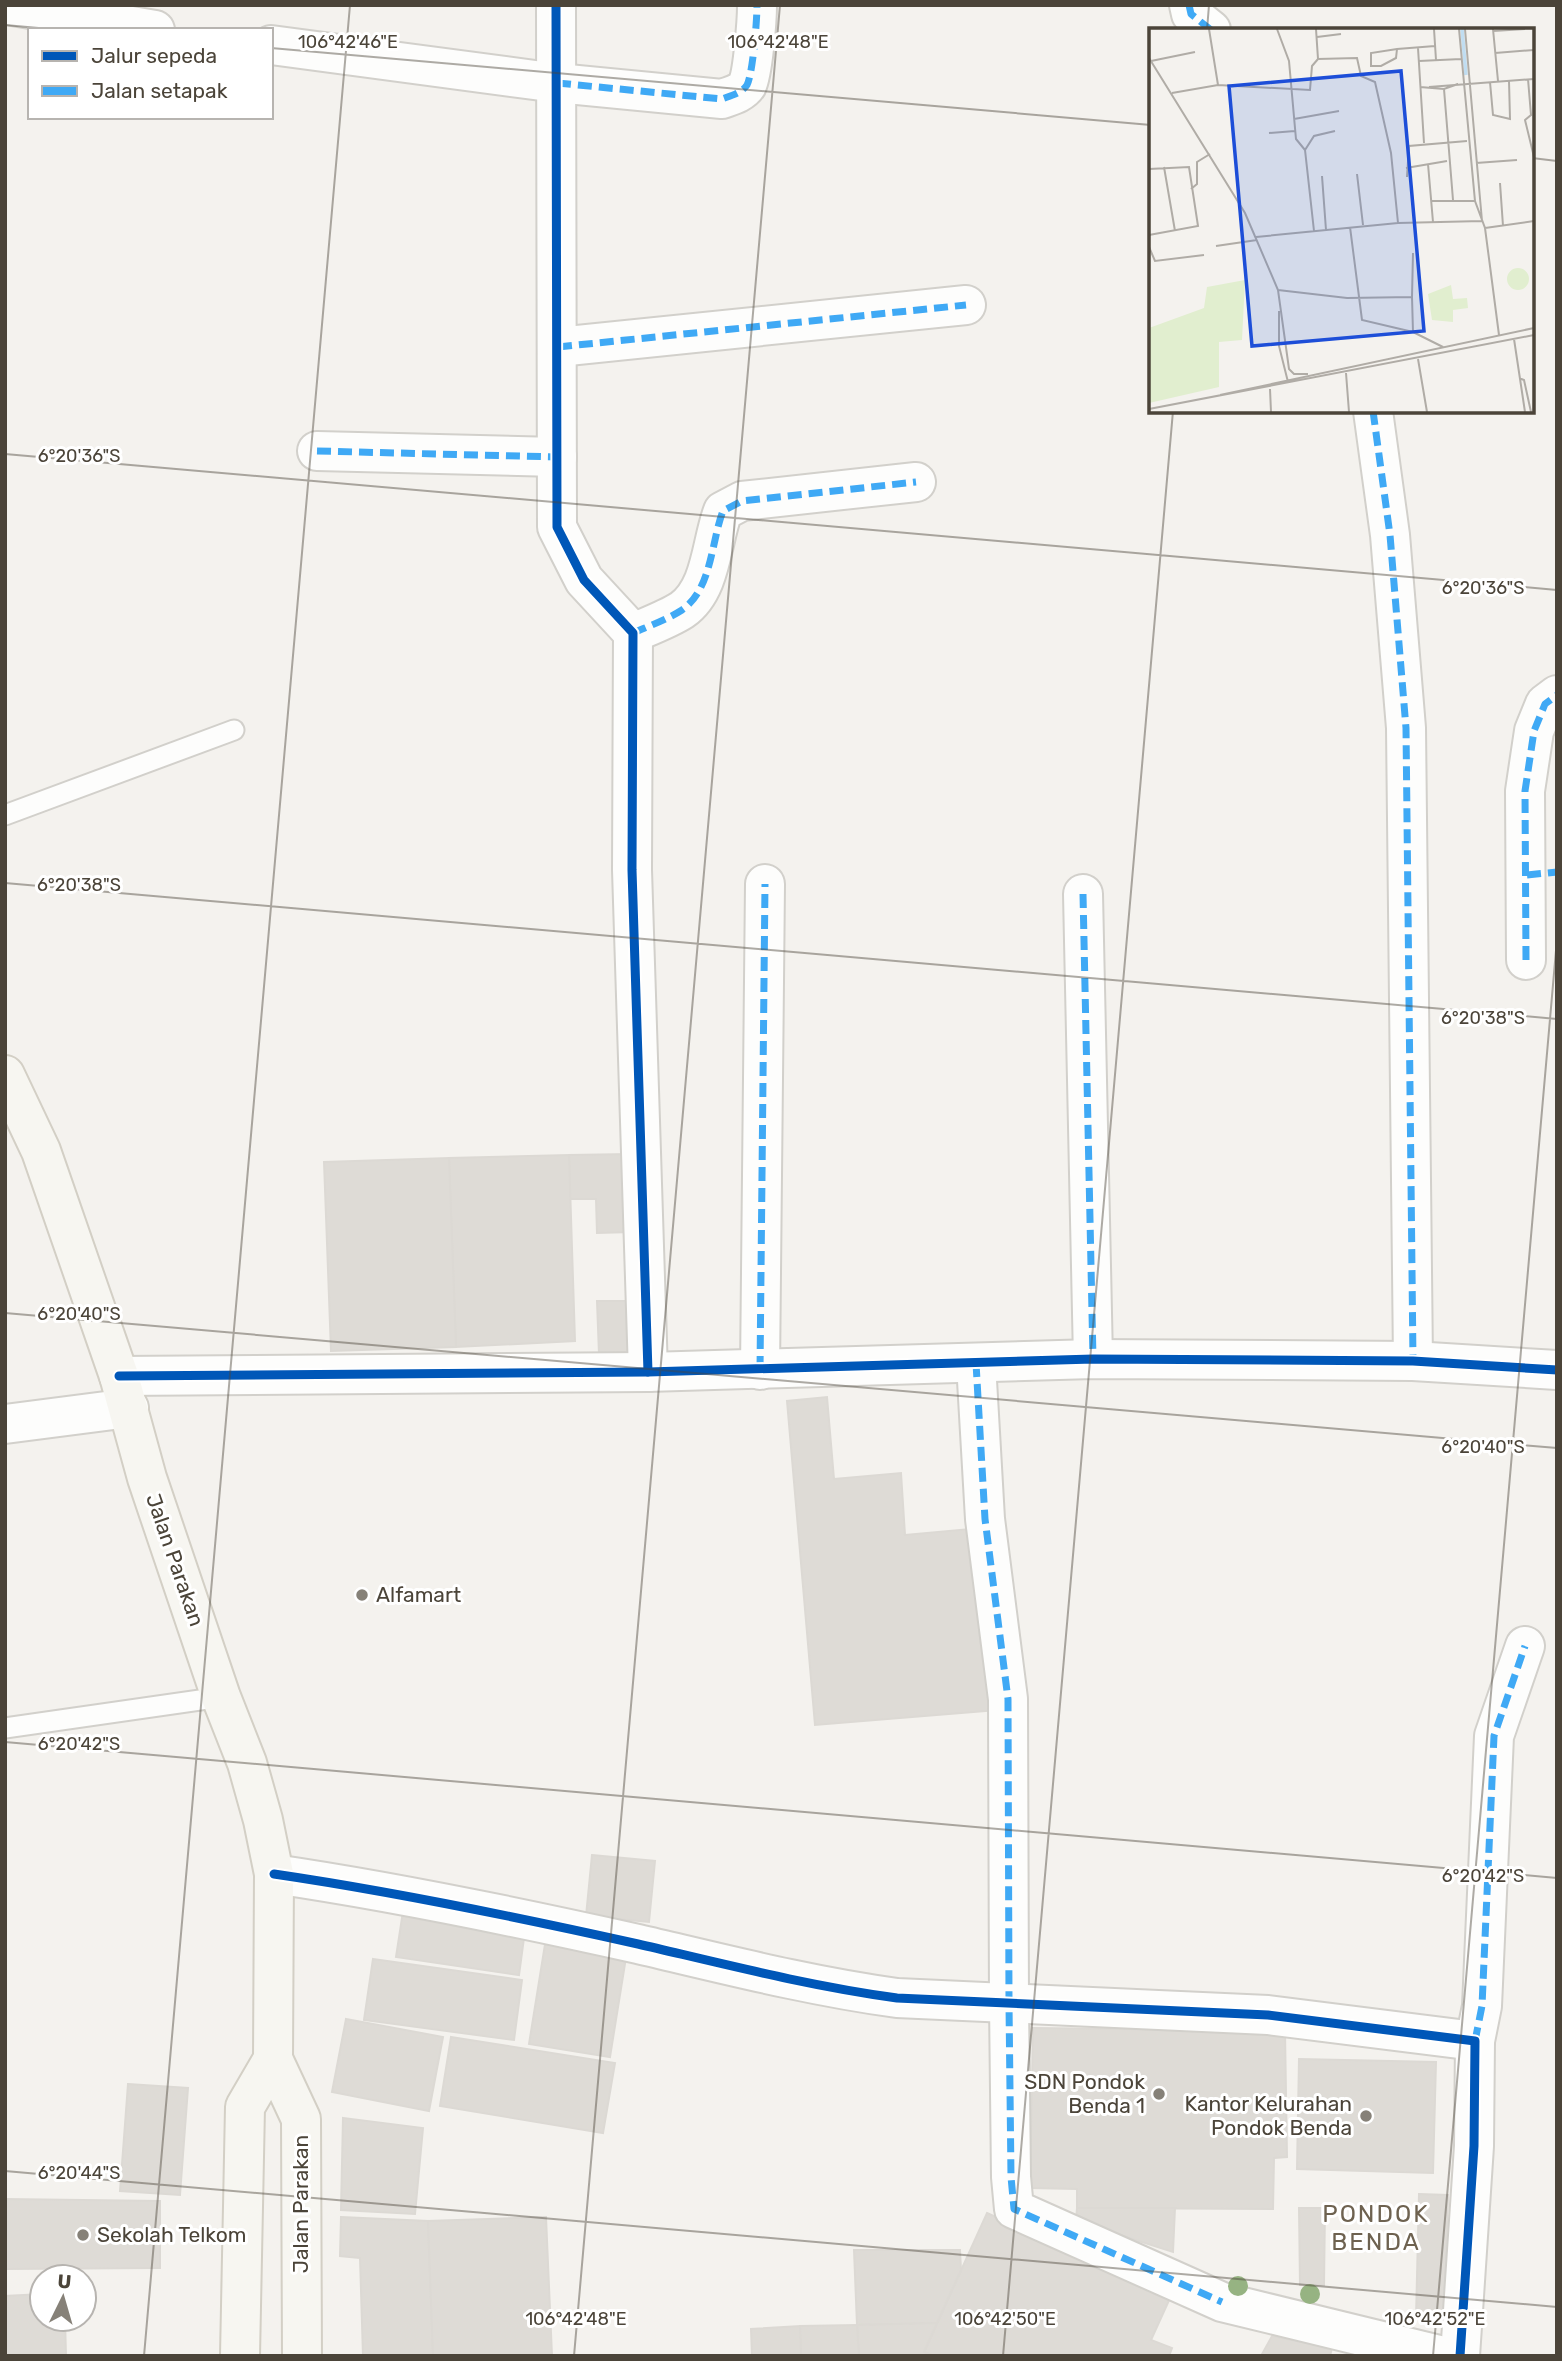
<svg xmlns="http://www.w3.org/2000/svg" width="1562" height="2361" font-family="Rubik,sans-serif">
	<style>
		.building { fill: #dedbd6; stroke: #dcd9d4; stroke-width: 2 }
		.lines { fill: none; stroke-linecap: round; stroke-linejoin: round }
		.lane-casing { stroke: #d2d0cb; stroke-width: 23 }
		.street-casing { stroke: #d2d0cb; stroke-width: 42 }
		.secondary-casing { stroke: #d3cfc5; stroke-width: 42 }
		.lane { stroke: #fdfdfc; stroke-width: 19 }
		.street { stroke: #fdfdfc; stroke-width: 38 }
		.secondary { stroke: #f7f6f1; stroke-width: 38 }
		.quiet { stroke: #3fa9f5; stroke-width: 7; stroke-dasharray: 14 7; stroke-linecap: butt }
		.cycleway-casing { stroke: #fff; stroke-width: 13 }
		.cycleway { stroke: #0057b8; stroke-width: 9 }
		.tree { fill: #96b382 }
		.ticks { fill: none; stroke: #4b4439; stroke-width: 2; stroke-opacity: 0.45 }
		.poi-dot { fill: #868178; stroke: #fff; stroke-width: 2.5 }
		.labels { text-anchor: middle; stroke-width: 6; stroke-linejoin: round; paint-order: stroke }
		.street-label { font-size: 21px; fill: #4b4439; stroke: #fff }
		.poi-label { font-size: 21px; fill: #4b4439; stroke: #fff; text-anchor: start }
		.quarter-label { font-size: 24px; letter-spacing: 2px; fill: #6e6250; stroke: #fff }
		.inset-river { fill: none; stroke: #c0ddf1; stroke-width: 3.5 }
		.inset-road { fill: none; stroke: #b0aca6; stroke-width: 2 }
		.view { fill: #1d4ed8; fill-opacity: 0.15; stroke: #1d4ed8; stroke-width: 3.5 }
		.inset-edge { fill: none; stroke: #4b4439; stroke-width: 3.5 }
		.ticks-label { font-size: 18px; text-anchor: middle; fill: #4b4439; stroke: #fff; stroke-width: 6; stroke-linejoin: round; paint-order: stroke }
	</style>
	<rect width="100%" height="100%" fill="#f4f2ee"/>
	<!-- building -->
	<g class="building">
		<path d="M 630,1154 L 632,1232 L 597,1233 L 596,1199 L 570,1199 L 569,1155 Z"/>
		<path d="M 569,1155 L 575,1341 L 456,1347 L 449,1158 Z"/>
		<path d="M 449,1158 L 456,1347 L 331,1351 L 324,1162 Z"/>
		<path d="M 597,1301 L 627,1301 L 629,1354 L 599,1354 Z"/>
		<path d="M 827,1397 L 834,1479 L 901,1473 L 905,1535 L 981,1528 L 997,1710 L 815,1725 L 787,1401 Z"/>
		<path d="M 592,1855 L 655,1861 L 649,1922 L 586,1916 Z"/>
		<path d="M 404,1905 L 526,1923 L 519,1975 L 396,1957 Z"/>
		<path d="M 547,1932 L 628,1945 L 610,2057 L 529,2044 Z"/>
		<path d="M 373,1959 L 522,1980 L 514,2040 L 364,2020 Z"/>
		<path d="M 346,2019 L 443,2037 L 429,2111 L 332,2092 Z"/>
		<path d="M 1033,2028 L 1285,2031 L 1287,2157 L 1274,2158 L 1273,2209 L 1077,2208 L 1077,2189 L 1030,2188 Z"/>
		<path d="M 451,2037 L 615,2063 L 603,2133 L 440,2106 Z"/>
		<path d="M 1299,2059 L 1436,2062 L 1433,2173 L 1297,2169 Z"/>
		<path d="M 128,2084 L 188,2088 L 180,2195 L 120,2191 Z"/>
		<path d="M 343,2118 L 423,2128 L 415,2214 L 341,2210 Z"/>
		<path d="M 1419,2194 L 1448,2195 L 1444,2319 L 1416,2318 Z"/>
		<path d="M 5,2199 L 160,2201 L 160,2268 L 5,2269 Z"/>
		<path d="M 1077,2208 L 1175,2208 L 1173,2252 L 1076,2221 Z"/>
		<path d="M 1299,2208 L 1325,2208 L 1324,2285 L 1300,2285 Z"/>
		<path d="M 987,2213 L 1171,2296 L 1151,2340 L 1172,2348 L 1169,2356 L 934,2356 L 924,2352 Z"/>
		<path d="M 341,2217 L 428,2221 L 433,2356 L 363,2356 L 360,2258 L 340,2256 Z"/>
		<path d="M 546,2217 L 552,2356 L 433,2356 L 428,2221 Z"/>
		<path d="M 854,2250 L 960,2250 L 961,2270 L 937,2323 L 857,2325 Z"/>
		<path d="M 42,2294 L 42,2319 L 65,2319 L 66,2356 L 5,2356 L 5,2296 Z"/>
		<path d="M 937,2323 L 924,2352 L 934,2356 L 859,2356 L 857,2325 Z"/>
		<path d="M 857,2325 L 859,2356 L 801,2356 L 800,2326 Z"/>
		<path d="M 800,2326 L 801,2356 L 752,2356 L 751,2329 Z"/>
		<path d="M 1272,2336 L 1332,2348 L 1330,2356 L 1261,2356 Z"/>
	</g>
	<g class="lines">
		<defs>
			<g id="lane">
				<path d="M 5,815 L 234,730"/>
				<path d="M 5,1728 L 221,1697"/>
			</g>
			<g id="street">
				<path d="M 7,5 L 155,30"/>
				<path d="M 556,5 L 557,527 L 584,580 L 633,633 L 632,870 L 648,1372"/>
				<path d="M 1189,5 L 1191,14 L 1211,30"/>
				<path d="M 271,45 L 557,83 L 722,99 C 730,96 742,93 747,85 C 753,73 757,20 757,5"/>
				<path d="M 558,347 L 966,305"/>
				<path d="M 1373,411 L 1390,535 L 1406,728 L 1413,1361"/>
				<path d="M 317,451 L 557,457"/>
				<path d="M 633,633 C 649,626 668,619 682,610 C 712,589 711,542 723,511 L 742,501 L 916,482"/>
				<path d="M 1083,894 L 1093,1359"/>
				<path d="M 1526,960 L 1525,791 L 1534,731 L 1545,704 L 1557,695"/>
				<path d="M 976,1363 L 985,1519 L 1008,1699 L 1009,2004 L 1011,2177 L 1014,2209 L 1222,2302 L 1443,2356"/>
				<path d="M 760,1370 L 765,884"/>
				<path d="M 119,1376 L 648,1372 L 1093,1359 L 1413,1361 L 1557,1370"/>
				<path d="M 5,1424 L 129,1408"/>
				<path d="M 274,1874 C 397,1892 517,1917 638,1944 C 724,1964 809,1986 897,1998 L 1268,2015 L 1475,2041 L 1474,2146 L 1460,2356"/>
				<path d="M 1475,2041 L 1482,2006 L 1494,1736 L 1525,1646"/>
			</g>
			<g id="secondary">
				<path d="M 5,1075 L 41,1151 L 119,1376 L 147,1478 L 221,1697 L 247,1763 L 263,1820 L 274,1874 L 273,2059 L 301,2119 L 302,2356"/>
				<path d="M 240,2356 L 245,2107 L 273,2059"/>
			</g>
		</defs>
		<!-- lane casing -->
		<use href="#lane" class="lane-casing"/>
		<!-- street casing -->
		<use href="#street" class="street-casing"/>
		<!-- secondary casing -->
		<use href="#secondary" class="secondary-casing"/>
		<!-- lane -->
		<use href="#lane" class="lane"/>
		<!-- street -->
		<use href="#street" class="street"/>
		<!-- secondary -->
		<use href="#secondary" class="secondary"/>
		<!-- quiet -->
		<g class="quiet">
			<path d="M 1189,5 L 1191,14 L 1211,30"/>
			<path d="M 557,83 L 722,99 C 730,96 742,93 747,85 C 753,73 757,20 757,5"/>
			<path d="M 558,347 L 966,305"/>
			<path d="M 1373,411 L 1390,535 L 1406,728 L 1413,1361"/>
			<path d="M 317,451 L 557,457"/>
			<path d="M 633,633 C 649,626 668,619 682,610 C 712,589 711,542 723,511 L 742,501 L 916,482"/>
			<path d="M 1527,875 L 1557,872"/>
			<path d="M 1083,894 L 1093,1359"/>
			<path d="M 1526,960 L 1525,791 L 1534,731 L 1545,704 L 1557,695"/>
			<path d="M 976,1363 L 985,1519 L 1008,1699 L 1009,2004 L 1011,2177 L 1014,2209 L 1222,2302"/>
			<path d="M 760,1370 L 765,884"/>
			<path d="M 1475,2041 L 1482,2006 L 1494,1736 L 1525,1646"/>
		</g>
		<defs>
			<g id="cycleway">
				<path d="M 556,5 L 557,527 L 584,580 L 633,633 L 632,870 L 648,1372"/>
				<path d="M 119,1376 L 648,1372 L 1093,1359 L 1413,1361 L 1557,1370"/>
				<path d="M 274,1874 C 397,1892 517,1917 638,1944 C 724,1964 809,1986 897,1998 L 1268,2015 L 1475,2041 L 1474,2146 L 1460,2356"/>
			</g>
		</defs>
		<!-- cycleway casing -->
		<use href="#cycleway" class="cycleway-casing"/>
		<!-- cycleway -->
		<use href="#cycleway" class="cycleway"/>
	</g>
	<!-- trees -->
	<g class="tree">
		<circle cx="1238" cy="2286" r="10"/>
		<circle cx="1310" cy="2294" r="10"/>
	</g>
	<!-- ticks -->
	<path class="ticks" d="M 5,25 L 61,30M 1207,30 L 1209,5M 271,48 L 1151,125M 1532,158 L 1557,161M 5,454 L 1557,590M 5,883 L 1557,1019M 5,1313 L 1557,1448M 5,1742 L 1557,1878M 5,2171 L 1557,2307M 144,2356 L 350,5M 574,2356 L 780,5M 1003,2356 L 1173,411M 1433,2356 L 1557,939"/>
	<!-- markers -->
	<g class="poi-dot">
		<circle cx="362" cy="1595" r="7"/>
		<circle cx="1159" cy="2094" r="7"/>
		<circle cx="1366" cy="2116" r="7"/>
		<circle cx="83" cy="2235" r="7"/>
	</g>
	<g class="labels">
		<!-- street labels -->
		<g class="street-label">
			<text transform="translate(175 1560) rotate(71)" y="7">Jalan Parakan</text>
			<text transform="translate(301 2204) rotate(-90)" y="7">Jalan Parakan</text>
		</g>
		<!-- poi labels -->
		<g class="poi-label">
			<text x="376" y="1602">Alfamart</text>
			<text x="1145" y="2089" text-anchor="end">SDN Pondok<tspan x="1145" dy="24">Benda 1</tspan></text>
			<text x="1352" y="2111" text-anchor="end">Kantor Kelurahan<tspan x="1352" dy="24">Pondok Benda</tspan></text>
			<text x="97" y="2242">Sekolah Telkom</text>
		</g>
		<!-- quarter labels -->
		<g class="quarter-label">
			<text x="1376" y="2222">PONDOK<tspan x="1376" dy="28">BENDA</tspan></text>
		</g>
	</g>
	<!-- overview -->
	<g transform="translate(1149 28)">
		<rect width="385" height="385" fill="#f4f2ee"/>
		<path d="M358 251a11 11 0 1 1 22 0a11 11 0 1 1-22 0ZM 96,252 L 93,312 L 70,314 L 70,359 L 0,375 L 0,300 L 55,280 L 58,259 ZM 302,257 L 304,271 L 318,270 L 319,280 L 304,282 L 304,294 L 283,292 L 279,266 Z" fill="#e1eecf"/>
		<path class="inset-river" d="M 313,1 L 317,47"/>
		<path class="inset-road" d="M 60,1 L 69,57M 128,1 L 140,33 L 147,111 L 156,122 L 165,203M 167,1 L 169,31 L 208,30 L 212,48 L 226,54 L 242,125 L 249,195M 285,1 L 287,32M 310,1 L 326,173 L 336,200 L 350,307M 316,1 L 333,193M 344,1 L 349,53M 344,3 L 376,1M 168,9 L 192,6M 269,20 L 275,115M 248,21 L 247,30 L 232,38 L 222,38 L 222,25 L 248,21 L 286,18M 346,25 L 385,22M 0,30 L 96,185 L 129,262 L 140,341 L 145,346 L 159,346M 2,33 L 46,24M 270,33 L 312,31M 379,51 L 382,87 L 376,92 L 385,129M 341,54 L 344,87 L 361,91 L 360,53M 271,59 L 295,61 L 309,56M 280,59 L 385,51M 295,61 L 304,172M 23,65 L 69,57 L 161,62 L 163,38 L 169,31M 145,91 L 190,83M 120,105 L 146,103M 156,122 L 165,108 L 186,103M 327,135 L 368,132M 279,136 L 284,194M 15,139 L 26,203M 257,140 L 298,133M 0,141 L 40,139 L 49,198 L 0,207M 208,146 L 214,197M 173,148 L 177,202M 258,149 L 260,118 L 318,113M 351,155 L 354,198M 42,161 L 48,156 L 48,134 L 61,126M 283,173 L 326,173M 201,199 L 213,292 L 264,304 L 294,319M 336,200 L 385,193M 107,209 L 249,195 L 333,193M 67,218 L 108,212M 0,219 L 6,233 L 55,227M 129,262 L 198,270 L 263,269 L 264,304M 263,269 L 264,225M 130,283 L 130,318 L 139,354M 365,311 L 376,384M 269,331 L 278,384M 197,345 L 200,384M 370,350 L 375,352 L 382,384M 121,361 L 122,384M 71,367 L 385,300M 0,381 L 385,307"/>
		<path class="view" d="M 252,43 L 275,303 L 103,318 L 80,58 Z"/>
		<rect width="385" height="385" class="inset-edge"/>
	</g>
	<g class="ticks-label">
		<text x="348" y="48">106°42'46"E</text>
		<text x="778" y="48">106°42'48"E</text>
		<text x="79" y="462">6°20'36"S</text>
		<text x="1483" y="594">6°20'36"S</text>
		<text x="79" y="891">6°20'38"S</text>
		<text x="1483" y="1024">6°20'38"S</text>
		<text x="79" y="1320">6°20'40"S</text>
		<text x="1483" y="1453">6°20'40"S</text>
		<text x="79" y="1750">6°20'42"S</text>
		<text x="1483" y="1882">6°20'42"S</text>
		<text x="79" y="2179">6°20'44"S</text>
		<text x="576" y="2325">106°42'48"E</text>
		<text x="1005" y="2325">106°42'50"E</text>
		<text x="1435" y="2325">106°42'52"E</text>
	</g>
	<!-- border -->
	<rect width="1562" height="2361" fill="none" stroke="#4b4439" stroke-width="14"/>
	<!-- legend -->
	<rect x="28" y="28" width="245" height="91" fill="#ffffff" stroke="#b7b4b0" stroke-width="2"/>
	<rect x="42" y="51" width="35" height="10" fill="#0057b8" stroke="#b7b4b0" stroke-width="2"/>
	<text x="91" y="63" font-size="21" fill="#4b4439">Jalur sepeda</text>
	<rect x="42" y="86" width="35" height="10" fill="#3fa9f5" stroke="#b7b4b0" stroke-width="2"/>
	<text x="91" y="98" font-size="21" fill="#4b4439">Jalan setapak</text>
	<!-- north arrow -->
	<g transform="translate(63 2298) rotate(5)"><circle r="33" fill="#ffffff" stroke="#b7b4b0" stroke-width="2"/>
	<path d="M0-5L12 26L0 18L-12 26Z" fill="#868178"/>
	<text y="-10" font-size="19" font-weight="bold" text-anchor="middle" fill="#4b4439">U</text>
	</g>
</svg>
